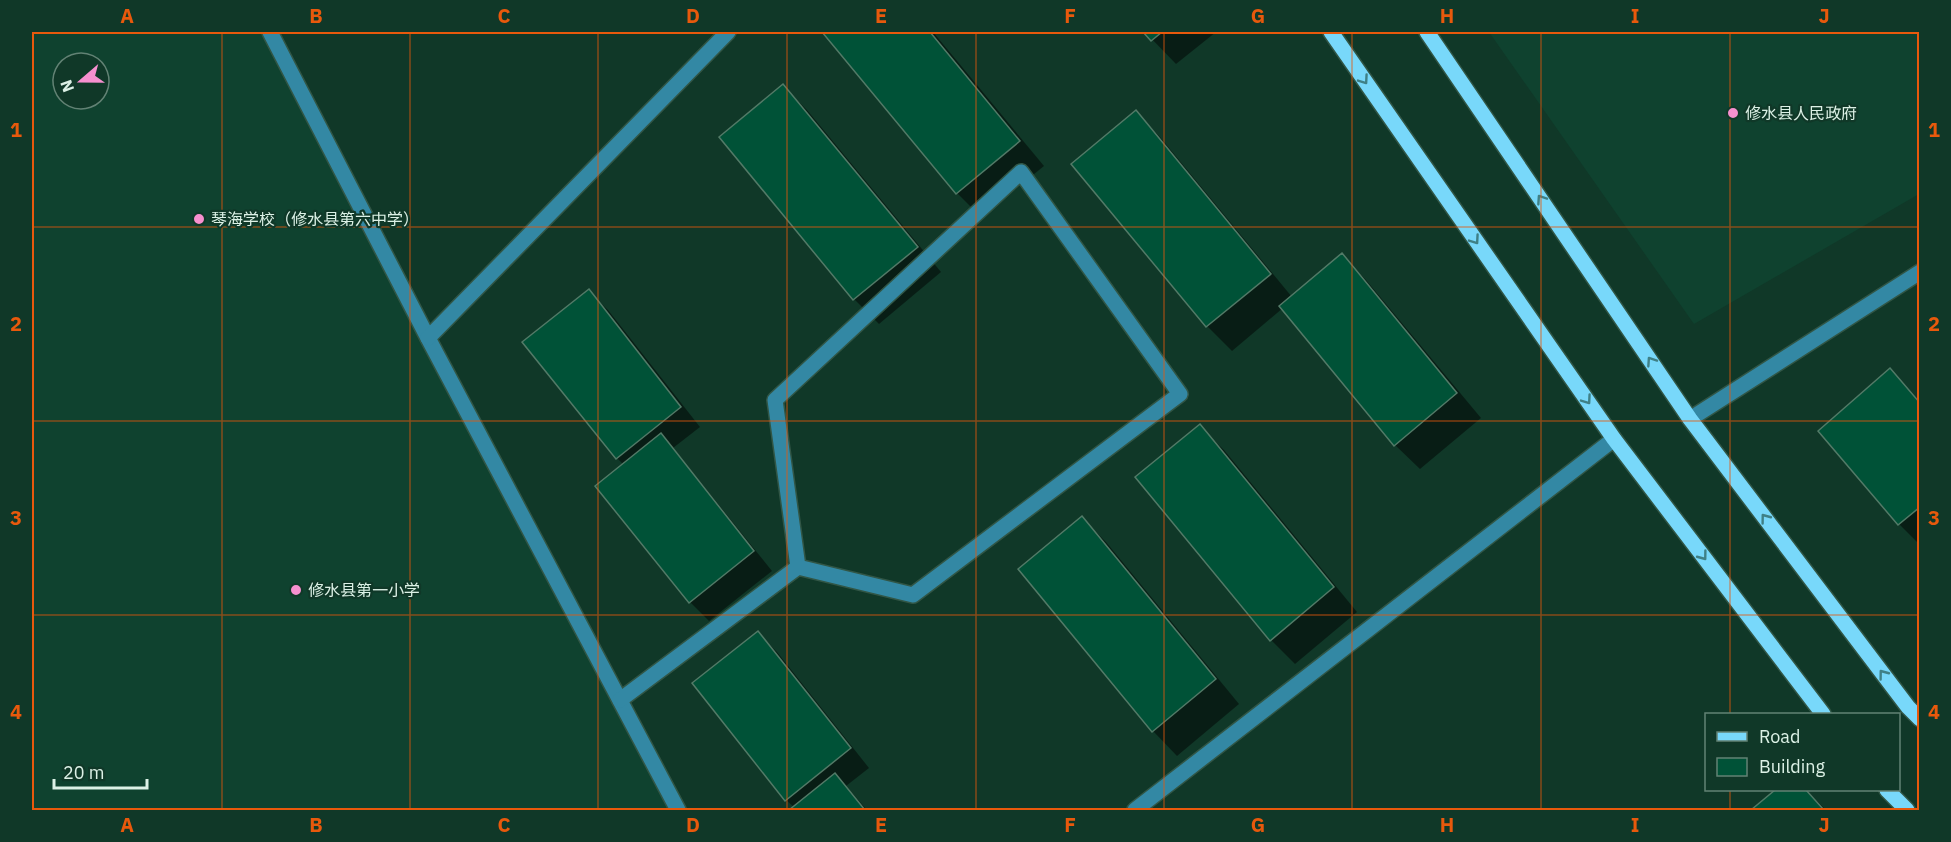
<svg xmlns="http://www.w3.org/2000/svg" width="1951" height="842" font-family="'IBM Plex Sans','Noto Sans SC',sans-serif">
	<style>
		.built { fill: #0f422f; fill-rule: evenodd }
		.shadow { fill: #0007 }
		.building { fill: #005237; stroke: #527a67; stroke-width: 1.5 }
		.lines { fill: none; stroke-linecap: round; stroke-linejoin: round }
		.minor-casing { stroke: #315646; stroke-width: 18 }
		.major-casing { stroke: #315646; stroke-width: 18 }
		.minor { stroke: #3388a4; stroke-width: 15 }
		.major { stroke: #78d8fa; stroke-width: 15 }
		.oneway { stroke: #3f8086 }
		.grid { fill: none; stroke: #e8590c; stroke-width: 1.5; stroke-opacity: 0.55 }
		.poi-dot { fill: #f690cf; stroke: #103828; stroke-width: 2 }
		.labels { text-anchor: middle; stroke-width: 4.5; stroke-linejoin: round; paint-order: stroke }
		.poi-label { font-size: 16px; fill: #dcf1e6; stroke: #103828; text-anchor: start }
		.neatline { fill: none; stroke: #e8590c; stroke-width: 2 }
		.grid-label { font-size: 20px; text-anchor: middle; font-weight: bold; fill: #e8590c }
	</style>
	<rect width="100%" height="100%" fill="#103828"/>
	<!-- built -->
	<g class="built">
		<path d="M 32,32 L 270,32 L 678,810 L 32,810 ZM 63,63 L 99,63 L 99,99 L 63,99 Z"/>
		<path d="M 1489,32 L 1919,32 L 1919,194 L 1694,324 Z"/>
	</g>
	<!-- shadow -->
	<g class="shadow">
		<path d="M 824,32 L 933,32 L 1044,166 L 981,217 L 957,193 Z"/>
		<path d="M 1145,32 L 1216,32 L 1176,64 Z"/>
		<path d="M 783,86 L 807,110 L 941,272 L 879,324 L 854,299 L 721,137 Z"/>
		<path d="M 1136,112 L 1160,137 L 1292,297 L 1342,255 L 1366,280 L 1481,418 L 1420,469 L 1395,445 L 1283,308 L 1232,351 L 1207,326 L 1074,164 Z"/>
		<path d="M 588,291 L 608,310 L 700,427 L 673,448 L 772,571 L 709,621 L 690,602 L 624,465 L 617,458 Z"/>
		<path d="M 1890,370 L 1920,402 L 1918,543 L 1899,524 L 1820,431 Z"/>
		<path d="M 1199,426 L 1224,450 L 1357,612 L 1295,664 L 1271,640 Z"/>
		<path d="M 1082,518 L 1106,542 L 1239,704 L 1177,756 L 1153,731 L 1020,569 Z"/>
		<path d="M 758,633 L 777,652 L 869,768 L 846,786 L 867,810 L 791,810 L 795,808 L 786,800 Z"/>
		<path d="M 1777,790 L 1806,790 L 1826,810 L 1753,810 Z"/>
	</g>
	<!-- building -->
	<g class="building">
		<path d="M 822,32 L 930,32 L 1020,141 L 956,194 Z"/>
		<path d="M 1143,32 L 1162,32 L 1151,41 Z"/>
		<path d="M 783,84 L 918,247 L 853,300 L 719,137 Z"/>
		<path d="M 1136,110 L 1271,274 L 1206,327 L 1071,164 Z"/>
		<path d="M 1342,253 L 1457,393 L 1394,446 L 1279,306 Z"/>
		<path d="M 589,289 L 681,407 L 616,459 L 522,342 Z"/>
		<path d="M 1890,368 L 1920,403 L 1920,507 L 1898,525 L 1818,431 Z"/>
		<path d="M 1200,424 L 1334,587 L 1270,641 L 1135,477 Z"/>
		<path d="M 661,433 L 754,551 L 689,603 L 595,486 Z"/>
		<path d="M 1082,516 L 1216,679 L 1152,732 L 1018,569 Z"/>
		<path d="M 758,631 L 851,748 L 785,801 L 692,683 Z"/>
		<path d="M 835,773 L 865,810 L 789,810 Z"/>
		<path d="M 1775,790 L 1806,790 L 1824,810 L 1751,810 Z"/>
	</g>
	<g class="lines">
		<defs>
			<g id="minor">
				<path d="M 270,32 L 428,338 L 678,810"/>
				<path d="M 428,338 L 728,32"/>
				<path d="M 1690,419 L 1920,272"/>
				<path d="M 620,700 L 798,567 L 913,595 L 1180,394 L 1021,172 L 775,400 L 798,567"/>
				<path d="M 1135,810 L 1614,439"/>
			</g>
			<g id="major">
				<path d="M 1331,32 L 1614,439 L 1823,714"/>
				<path d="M 1427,32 L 1690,419 L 1908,707 L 1920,719"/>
				<path d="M 1887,790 L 1907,810"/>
			</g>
		</defs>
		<!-- minor casing -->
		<use href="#minor" class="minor-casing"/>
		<!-- major casing -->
		<use href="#major" class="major-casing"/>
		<!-- minor -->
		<use href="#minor" class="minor"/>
		<!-- major -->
		<use href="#major" class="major"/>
	</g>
	<!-- one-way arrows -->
	<defs><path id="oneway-chevron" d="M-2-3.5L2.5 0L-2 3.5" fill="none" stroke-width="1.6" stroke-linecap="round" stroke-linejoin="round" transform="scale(1.5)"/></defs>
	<g class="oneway">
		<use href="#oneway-chevron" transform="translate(1364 80) rotate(55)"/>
		<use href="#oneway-chevron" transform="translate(1541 199) rotate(-124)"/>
		<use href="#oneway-chevron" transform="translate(1475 240) rotate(55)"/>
		<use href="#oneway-chevron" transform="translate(1651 361) rotate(-124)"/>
		<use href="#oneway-chevron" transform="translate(1587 400) rotate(55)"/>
		<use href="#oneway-chevron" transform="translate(1765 518) rotate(-127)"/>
		<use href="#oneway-chevron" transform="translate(1703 556) rotate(53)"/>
		<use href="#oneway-chevron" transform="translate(1883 674) rotate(-127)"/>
	</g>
	<!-- grid -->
	<path class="grid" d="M 222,32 L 222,810M 410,32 L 410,810M 598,32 L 598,810M 787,32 L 787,810M 976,32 L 976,810M 1164,32 L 1164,810M 1352,32 L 1352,810M 1541,32 L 1541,810M 1730,32 L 1730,714M 32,227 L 1920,227M 32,421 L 1920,421M 32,615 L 1920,615M 1730,790 L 1730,810"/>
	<!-- markers -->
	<g class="poi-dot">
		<circle cx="1733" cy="113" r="6"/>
		<circle cx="199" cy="219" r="6"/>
		<circle cx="296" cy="590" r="6"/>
	</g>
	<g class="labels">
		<!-- poi labels -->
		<g class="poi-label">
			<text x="1745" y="119">修水县人民政府</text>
			<text x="211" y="225">琴海学校（修水县第六中学）</text>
			<text x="308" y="596">修水县第一小学</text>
		</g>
	</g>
	<!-- border -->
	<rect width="1951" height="842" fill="none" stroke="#103828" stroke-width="66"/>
	<!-- legend -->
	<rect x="1705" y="713" width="195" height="78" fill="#103828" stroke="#628274" stroke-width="1.5"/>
	<rect x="1717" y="732" width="30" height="9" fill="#78d8fa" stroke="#628274" stroke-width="1.5"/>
	<text x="1759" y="743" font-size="18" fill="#dcf1e6">Road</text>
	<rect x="1717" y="758" width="30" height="18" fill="#005237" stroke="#628274" stroke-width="1.5"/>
	<text x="1759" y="773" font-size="18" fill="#dcf1e6">Building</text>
	<!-- north arrow -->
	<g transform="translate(81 81) rotate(250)"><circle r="28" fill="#103828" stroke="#628274" stroke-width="1.5"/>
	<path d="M0-4.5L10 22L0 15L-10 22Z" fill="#f690cf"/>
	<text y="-9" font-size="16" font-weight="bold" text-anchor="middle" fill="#dcf1e6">N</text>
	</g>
	<!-- scale -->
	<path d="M54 779v9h93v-9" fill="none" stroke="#dcf1e6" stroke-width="3"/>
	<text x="63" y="779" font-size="18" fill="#dcf1e6" stroke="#103828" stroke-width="4.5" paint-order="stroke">20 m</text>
	<rect x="33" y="33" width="1885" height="776" class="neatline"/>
	<g class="grid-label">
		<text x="127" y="23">A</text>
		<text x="316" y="23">B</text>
		<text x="504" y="23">C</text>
		<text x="693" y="23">D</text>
		<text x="881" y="23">E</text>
		<text x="1070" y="23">F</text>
		<text x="1258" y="23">G</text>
		<text x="1447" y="23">H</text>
		<text x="1635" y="23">I</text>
		<text x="1824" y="23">J</text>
		<text x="16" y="137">1</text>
		<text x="1934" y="137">1</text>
		<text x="16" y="331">2</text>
		<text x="1934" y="331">2</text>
		<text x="16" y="525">3</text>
		<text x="1934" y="525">3</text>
		<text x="16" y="719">4</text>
		<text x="1934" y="719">4</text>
		<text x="127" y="832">A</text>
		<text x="316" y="832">B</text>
		<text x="504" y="832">C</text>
		<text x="693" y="832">D</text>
		<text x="881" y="832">E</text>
		<text x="1070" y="832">F</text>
		<text x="1258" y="832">G</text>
		<text x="1447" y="832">H</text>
		<text x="1635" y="832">I</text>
		<text x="1824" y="832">J</text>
	</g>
</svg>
